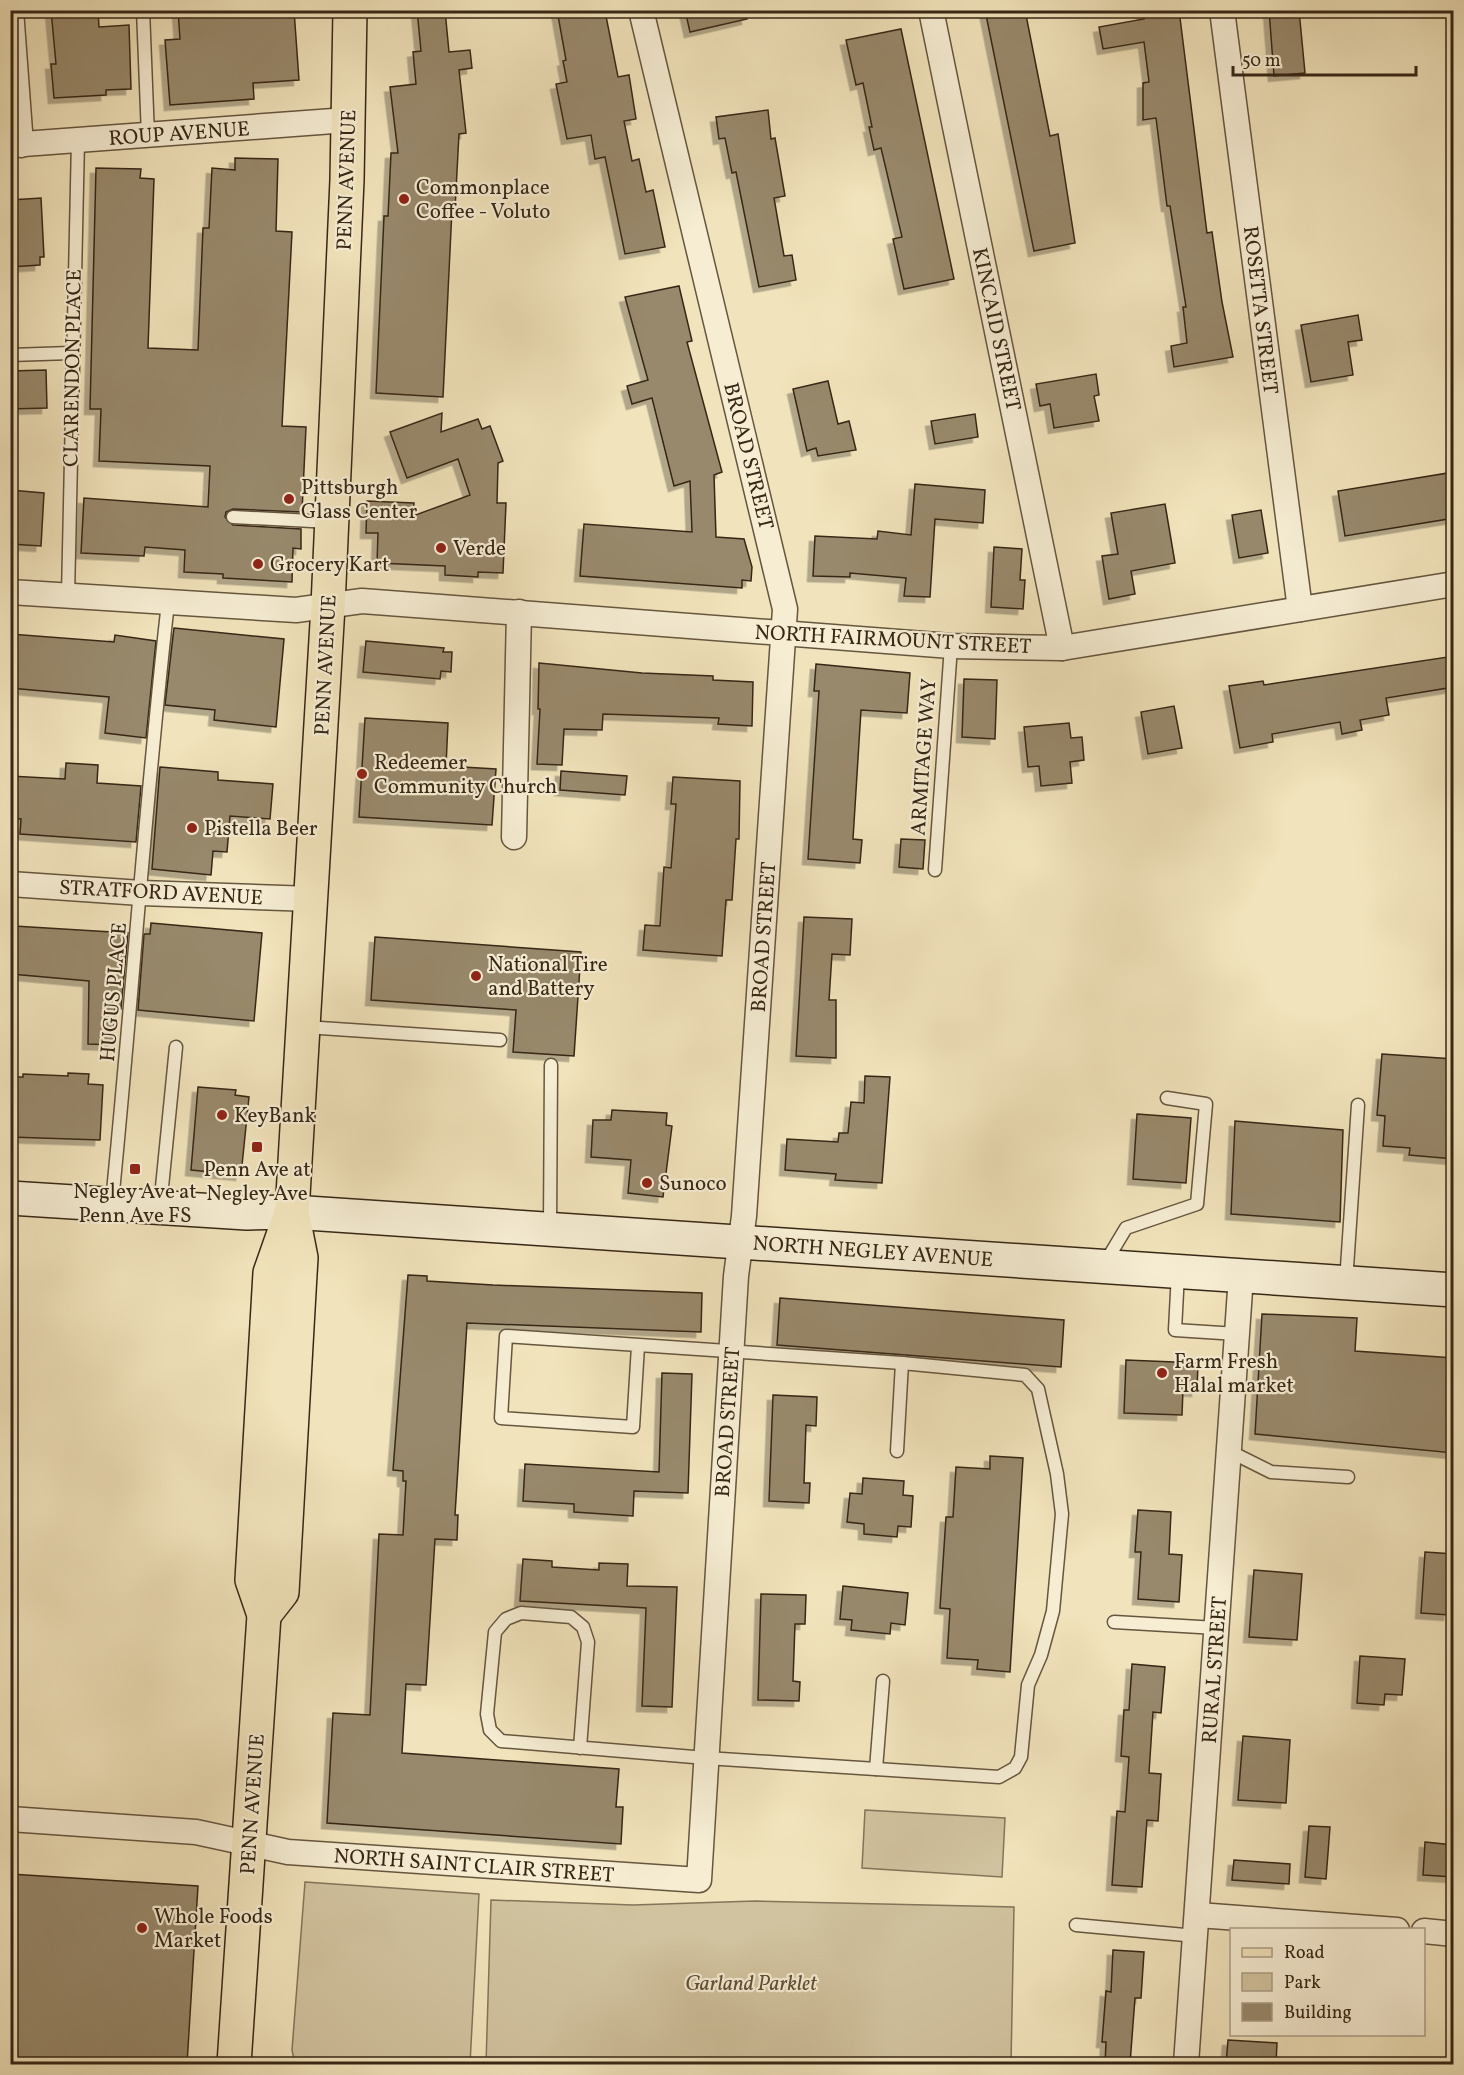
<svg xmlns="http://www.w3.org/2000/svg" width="1464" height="2075" font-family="Vollkorn,serif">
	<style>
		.green { fill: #d1c39f; stroke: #84755a; stroke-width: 1.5 }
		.building { fill: #98896c; stroke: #372716; stroke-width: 1.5; filter: url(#shadow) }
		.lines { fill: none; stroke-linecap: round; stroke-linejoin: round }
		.lane-casing { stroke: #66563f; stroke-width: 15 }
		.street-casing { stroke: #66563f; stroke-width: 27 }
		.secondary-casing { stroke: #372716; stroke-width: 36 }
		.primary-casing { stroke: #372716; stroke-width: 36 }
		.lane { stroke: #f6edd3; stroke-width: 12 }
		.street { stroke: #f6edd3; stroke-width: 24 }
		.secondary { stroke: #f6edd3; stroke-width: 33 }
		.primary { stroke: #f1e3bb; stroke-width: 33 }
		.poi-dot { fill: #8f2418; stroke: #f6edd3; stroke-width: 2 }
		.labels { text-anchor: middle; stroke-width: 4.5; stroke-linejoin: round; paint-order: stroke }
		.street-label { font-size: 21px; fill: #372716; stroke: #f6edd3 }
		.poi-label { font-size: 21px; fill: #372716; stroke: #f6edd3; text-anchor: start }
		.park-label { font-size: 21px; font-style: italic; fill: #5e4e38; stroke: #f6edd3 }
	</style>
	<defs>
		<filter id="shadow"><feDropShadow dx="-5.5" dy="5.5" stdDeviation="0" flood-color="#0004"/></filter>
	</defs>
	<rect width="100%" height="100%" fill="#f1e3bb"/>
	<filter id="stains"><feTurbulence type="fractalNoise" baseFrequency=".00333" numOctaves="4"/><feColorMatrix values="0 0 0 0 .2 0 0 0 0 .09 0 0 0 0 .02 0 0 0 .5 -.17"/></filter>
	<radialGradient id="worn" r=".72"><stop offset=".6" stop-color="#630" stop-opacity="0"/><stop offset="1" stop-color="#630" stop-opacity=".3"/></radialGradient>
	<!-- green -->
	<g class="green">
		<path d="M 865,1810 L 1005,1818 L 1002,1877 L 862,1868 Z"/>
		<path d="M 305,1882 L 479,1894 L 470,2064 L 295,2064 L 292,2050 Z"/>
		<path d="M 491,1900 L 633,1905 L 755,1901 L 1014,1907 L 1011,2064 L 486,2064 Z"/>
	</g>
	<!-- building -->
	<g class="building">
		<path d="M 51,10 L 98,10 L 99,27 L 129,25 L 131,89 L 106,90 L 106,95 L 54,98 L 51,64 L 56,64 Z"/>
		<path d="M 178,10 L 294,10 L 299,80 L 253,83 L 254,99 L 170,105 L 165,40 L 180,39 Z"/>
		<path d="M 417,10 L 445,10 L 449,52 L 470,50 L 472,68 L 459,70 L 466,133 L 459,134 L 455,209 L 452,209 L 443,397 L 376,393 L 384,216 L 388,216 L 391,153 L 398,153 L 390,87 L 416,84 L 413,52 L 421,51 Z"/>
		<path d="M 557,10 L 603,10 L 606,16 L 618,77 L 629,75 L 636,119 L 624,121 L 632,161 L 639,159 L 646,192 L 653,190 L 665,247 L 625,254 L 605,157 L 595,159 L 591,135 L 567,139 L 556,84 L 567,82 L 563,61 L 566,60 Z"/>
		<path d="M 685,10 L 746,10 L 747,19 L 690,32 Z"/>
		<path d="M 985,10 L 1025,10 L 1050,136 L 1058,134 L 1075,243 L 1034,251 Z"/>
		<path d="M 1142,10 L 1179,10 L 1207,233 L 1212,232 L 1222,302 L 1233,357 L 1174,367 L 1171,346 L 1187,343 L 1183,307 L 1186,307 L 1170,206 L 1167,206 L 1156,118 L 1143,120 L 1143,83 L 1149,82 L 1144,42 L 1103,49 L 1099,27 L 1144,19 Z"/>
		<path d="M 1269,10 L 1299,10 L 1305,73 L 1274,76 Z"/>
		<path d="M 901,29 L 954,279 L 904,289 L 893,239 L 902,237 L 881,148 L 874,150 L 869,127 L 872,127 L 863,83 L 856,85 L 846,40 Z"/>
		<path d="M 768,110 L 771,139 L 775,138 L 785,196 L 774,198 L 784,256 L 792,255 L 796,280 L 759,287 L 736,172 L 732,173 L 725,138 L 719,139 L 716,117 Z"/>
		<path d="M 235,158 L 278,159 L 276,231 L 292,232 L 282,426 L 306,427 L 302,512 L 233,509 L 226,512 L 225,517 L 233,525 L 301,529 L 301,549 L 293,548 L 292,582 L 223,578 L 223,574 L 184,572 L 185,550 L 145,547 L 144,556 L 81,553 L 84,498 L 208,507 L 210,466 L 99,461 L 101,409 L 90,409 L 96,168 L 141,169 L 140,178 L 154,179 L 148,348 L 198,350 L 203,228 L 209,228 L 212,168 L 235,170 Z"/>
		<path d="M 41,198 L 44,257 L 40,257 L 40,265 L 10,267 L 10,200 Z"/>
		<path d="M 679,286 L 692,341 L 687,342 L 722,472 L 714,475 L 716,537 L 744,539 L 752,567 L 751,581 L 742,580 L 742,588 L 580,576 L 584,524 L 692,532 L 690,481 L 674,486 L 652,398 L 632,404 L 627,386 L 648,380 L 625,297 Z"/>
		<path d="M 1358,315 L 1362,340 L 1348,342 L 1353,375 L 1311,382 L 1301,325 Z"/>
		<path d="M 46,370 L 47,408 L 10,409 L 10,371 Z"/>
		<path d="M 1096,374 L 1099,395 L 1094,396 L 1099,421 L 1054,428 L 1050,404 L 1040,406 L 1036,384 Z"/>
		<path d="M 828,381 L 838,424 L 849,421 L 856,450 L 818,456 L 816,448 L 807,451 L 793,389 Z"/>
		<path d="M 442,413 L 441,432 L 478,419 L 482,429 L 490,426 L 503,461 L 498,463 L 497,503 L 506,503 L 503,573 L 478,572 L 478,577 L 445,575 L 445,566 L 377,563 L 378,533 L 366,533 L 367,501 L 414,503 L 413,516 L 470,495 L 458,459 L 407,478 L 390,432 Z"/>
		<path d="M 975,414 L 978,437 L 935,444 L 931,421 Z"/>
		<path d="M 1454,472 L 1454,518 L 1345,536 L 1338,491 Z"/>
		<path d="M 915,484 L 985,490 L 983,523 L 935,519 L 930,597 L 904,596 L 906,578 L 850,573 L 850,577 L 813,576 L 815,536 L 877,539 L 878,531 L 911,535 Z"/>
		<path d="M 10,490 L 44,493 L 41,546 L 10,544 Z"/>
		<path d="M 1165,504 L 1175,563 L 1131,571 L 1135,594 L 1109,599 L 1102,556 L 1118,554 L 1111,513 Z"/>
		<path d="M 1261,510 L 1268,553 L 1239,558 L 1232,515 Z"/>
		<path d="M 994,547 L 1022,549 L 1020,580 L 1025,580 L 1023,609 L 991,607 Z"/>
		<path d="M 174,628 L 284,639 L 276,727 L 214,720 L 215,710 L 165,705 Z"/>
		<path d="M 10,634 L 114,642 L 115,635 L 156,641 L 146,738 L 105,733 L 109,697 L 10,688 Z"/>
		<path d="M 366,641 L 444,648 L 443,652 L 452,652 L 451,672 L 441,671 L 440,679 L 363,672 Z"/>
		<path d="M 1454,656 L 1454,687 L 1386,698 L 1389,715 L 1360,720 L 1362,730 L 1342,734 L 1340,722 L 1272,734 L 1273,742 L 1240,748 L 1229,686 L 1263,681 L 1264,685 Z"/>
		<path d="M 539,663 L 642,673 L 713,676 L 713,680 L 753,682 L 752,726 L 718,724 L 719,718 L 603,714 L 602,730 L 564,729 L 562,765 L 537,764 L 540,709 L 538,709 Z"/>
		<path d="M 816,664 L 910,673 L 907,713 L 861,710 L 853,839 L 862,840 L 860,863 L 808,859 L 819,691 L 814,691 Z"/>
		<path d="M 964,679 L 997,680 L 995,739 L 962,737 Z"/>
		<path d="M 1174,706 L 1182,748 L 1148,754 L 1141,712 Z"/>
		<path d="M 365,718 L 448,723 L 446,766 L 496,769 L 492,825 L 359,817 Z"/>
		<path d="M 1069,723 L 1071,738 L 1082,737 L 1084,760 L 1070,762 L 1072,783 L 1041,786 L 1039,766 L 1028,767 L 1024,727 Z"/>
		<path d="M 66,763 L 98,765 L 97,783 L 141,786 L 136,842 L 20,834 L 21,819 L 10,818 L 10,776 L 65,779 Z"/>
		<path d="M 160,767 L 218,772 L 218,780 L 273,784 L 270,819 L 230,816 L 227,852 L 213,851 L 211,875 L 152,869 Z"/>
		<path d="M 561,771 L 627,776 L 625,795 L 560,790 Z"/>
		<path d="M 673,777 L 740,781 L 739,839 L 736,839 L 732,900 L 726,900 L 722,956 L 643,950 L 645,925 L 660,926 L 664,867 L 671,868 L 676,804 L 671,804 Z"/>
		<path d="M 901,839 L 925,840 L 923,869 L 899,867 Z"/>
		<path d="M 804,917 L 852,919 L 850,955 L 832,954 L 829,1000 L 836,1000 L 836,1058 L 796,1056 Z"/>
		<path d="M 151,923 L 262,933 L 254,1021 L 138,1010 L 144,934 L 150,934 Z"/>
		<path d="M 14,926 L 128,933 L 121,1009 L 115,1008 L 113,1045 L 88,1044 L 89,981 L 11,974 Z"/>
		<path d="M 375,937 L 581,952 L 574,1056 L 513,1052 L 516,1010 L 371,1000 Z"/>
		<path d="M 1382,1054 L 1454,1059 L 1454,1159 L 1409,1155 L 1410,1148 L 1383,1146 L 1385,1116 L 1377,1115 Z"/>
		<path d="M 68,1073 L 89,1074 L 88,1084 L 103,1085 L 100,1140 L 10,1137 L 10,1077 L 23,1077 L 23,1074 L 68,1076 Z"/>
		<path d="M 865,1076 L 890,1077 L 882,1183 L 835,1180 L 836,1174 L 785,1170 L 787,1139 L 838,1142 L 839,1133 L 848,1133 L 851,1102 L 864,1103 Z"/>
		<path d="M 198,1087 L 236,1090 L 235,1095 L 249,1097 L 241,1175 L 191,1170 Z"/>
		<path d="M 612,1110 L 667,1113 L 666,1125 L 672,1126 L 663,1197 L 628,1193 L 631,1160 L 591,1157 L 593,1120 L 611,1120 Z"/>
		<path d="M 1137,1114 L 1191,1118 L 1186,1183 L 1133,1179 Z"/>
		<path d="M 1235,1121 L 1343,1130 L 1340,1222 L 1231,1214 Z"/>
		<path d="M 408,1275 L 427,1276 L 427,1281 L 493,1285 L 702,1293 L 701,1332 L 467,1323 L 455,1515 L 458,1515 L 457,1540 L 435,1539 L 426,1685 L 406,1684 L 402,1753 L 619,1769 L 616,1807 L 623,1807 L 621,1844 L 327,1823 L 333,1713 L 370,1715 L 379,1534 L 403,1535 L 406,1481 L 403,1481 L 403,1471 L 393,1470 Z"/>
		<path d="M 780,1298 L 1064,1320 L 1061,1367 L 777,1345 Z"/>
		<path d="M 1262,1314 L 1357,1318 L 1355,1351 L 1454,1358 L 1454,1453 L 1255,1434 Z"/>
		<path d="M 1126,1360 L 1198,1363 L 1197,1391 L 1183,1390 L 1182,1415 L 1124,1413 Z"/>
		<path d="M 662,1373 L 692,1374 L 688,1493 L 634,1491 L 633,1516 L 574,1512 L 574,1504 L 523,1501 L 525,1464 L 659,1472 Z"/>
		<path d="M 773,1395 L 817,1397 L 816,1426 L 806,1425 L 804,1483 L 810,1483 L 809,1503 L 769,1501 Z"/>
		<path d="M 990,1456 L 1023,1458 L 1010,1672 L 977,1669 L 978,1660 L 947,1658 L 950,1609 L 940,1608 L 946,1517 L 953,1517 L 956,1467 L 990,1469 Z"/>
		<path d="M 863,1478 L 904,1481 L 903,1495 L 913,1496 L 911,1527 L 898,1526 L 897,1537 L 864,1534 L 864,1524 L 847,1522 L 850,1493 L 862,1494 Z"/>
		<path d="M 1138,1510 L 1171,1512 L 1169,1554 L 1182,1555 L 1179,1602 L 1138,1599 L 1141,1552 L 1135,1552 Z"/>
		<path d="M 1425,1552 L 1454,1554 L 1449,1615 L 1421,1613 Z"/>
		<path d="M 523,1559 L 552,1561 L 552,1567 L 599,1570 L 599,1563 L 628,1564 L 627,1586 L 677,1587 L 672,1707 L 642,1706 L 646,1608 L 520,1601 Z"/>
		<path d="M 1254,1570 L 1302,1574 L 1297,1640 L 1249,1637 Z"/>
		<path d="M 843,1586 L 908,1593 L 905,1625 L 891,1623 L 890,1634 L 851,1630 L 852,1620 L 840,1619 Z"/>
		<path d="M 761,1594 L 806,1595 L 805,1624 L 795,1624 L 793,1681 L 800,1682 L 799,1701 L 758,1700 Z"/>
		<path d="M 1360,1656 L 1405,1659 L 1402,1695 L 1385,1694 L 1384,1705 L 1357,1703 Z"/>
		<path d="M 1132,1664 L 1165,1667 L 1161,1713 L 1153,1712 L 1149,1773 L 1161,1774 L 1158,1821 L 1147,1820 L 1142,1887 L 1112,1885 L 1117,1811 L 1125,1812 L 1129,1757 L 1121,1756 L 1124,1710 L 1129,1710 Z"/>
		<path d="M 1243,1736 L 1290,1740 L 1286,1803 L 1238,1800 Z"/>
		<path d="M 1309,1826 L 1330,1827 L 1326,1879 L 1305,1877 Z"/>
		<path d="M 1425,1842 L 1454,1845 L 1454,1877 L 1423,1875 Z"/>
		<path d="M 1234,1860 L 1290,1864 L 1289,1884 L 1232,1880 Z"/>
		<path d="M 10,1874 L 198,1886 L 187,2064 L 10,2064 Z"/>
		<path d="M 1113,1950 L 1144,1952 L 1141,1998 L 1135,1998 L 1130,2064 L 1105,2064 L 1106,2042 L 1102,2042 L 1106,1991 L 1111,1992 Z"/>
		<path d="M 1228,2040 L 1277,2043 L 1276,2064 L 1226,2064 Z"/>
	</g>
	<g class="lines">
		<defs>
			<g id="lane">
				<path d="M 143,10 L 148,136"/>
				<path d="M 10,355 L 71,353"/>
				<path d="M 233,517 L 331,522"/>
				<path d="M 68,596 L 78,140"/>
				<path d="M 935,870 L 951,646"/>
				<path d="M 305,1027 L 500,1040"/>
				<path d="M 112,1202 C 132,1002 145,802 168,603"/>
				<path d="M 160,1207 L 176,1047"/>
				<path d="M 550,1228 L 551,1065"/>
				<path d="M 1105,1263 L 1126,1228 L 1197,1204 L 1206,1104 L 1167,1098"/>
				<path d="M 1178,1273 L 1175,1330 L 1237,1334"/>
				<path d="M 1346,1282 L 1358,1105"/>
				<path d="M 897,1451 L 902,1363"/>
				<path d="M 1229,1451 L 1271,1472 L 1348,1477"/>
				<path d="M 1114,1622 L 1217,1628"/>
				<path d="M 580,1748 L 588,1642 L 583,1627 L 571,1617 L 521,1613 L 506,1619 L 495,1632 L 487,1714 L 490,1730 L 501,1741 L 706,1758 L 999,1777 L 1015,1768 L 1021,1757 L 1028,1685 L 1041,1655 L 1053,1611 L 1062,1514 L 1057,1474 L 1038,1389 L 1025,1375 L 902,1363 L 506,1336 L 501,1418 L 633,1427 L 638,1346"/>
				<path d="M 876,1769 L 883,1681"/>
				<path d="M 1076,1925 L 1196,1936"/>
			</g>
			<g id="street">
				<path d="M 11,10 L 21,145"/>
				<path d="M 931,10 L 1062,648"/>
				<path d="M 1222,10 L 1300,609"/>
				<path d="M 10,145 L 347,120"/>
				<path d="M 10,592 L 296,610 L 362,601 L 951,646 L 1062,648 L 1454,584"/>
				<path d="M 514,837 L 519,612"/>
				<path d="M 10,884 L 141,893 L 312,899"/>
				<path d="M 10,1819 L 196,1832 L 288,1852 L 699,1880 L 736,1276 L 744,1216 L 785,609 L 641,10"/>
				<path d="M 1198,1915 L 1397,1930"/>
				<path d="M 1424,1931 L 1454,1934"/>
				<path d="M 1186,2064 L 1241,1276"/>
			</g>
			<path id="secondary" d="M 10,1198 L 247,1213 L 292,1212 L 1454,1290"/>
			<g id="primary">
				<path d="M 264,1615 L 282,1592 L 300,1274 L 301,1258 L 292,1212 L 328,606 L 347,180 L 350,10"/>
				<path d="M 234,2064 L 264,1615 L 252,1580 L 270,1273 L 291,1213"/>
			</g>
		</defs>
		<!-- lane casing -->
		<use href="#lane" class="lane-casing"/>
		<!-- street casing -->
		<use href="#street" class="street-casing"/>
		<!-- secondary casing -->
		<use href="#secondary" class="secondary-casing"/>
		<!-- primary casing -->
		<use href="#primary" class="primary-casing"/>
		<!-- lane -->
		<use href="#lane" class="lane"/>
		<!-- street -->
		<use href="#street" class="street"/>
		<!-- secondary -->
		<use href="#secondary" class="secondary"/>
		<!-- primary -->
		<use href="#primary" class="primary"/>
	</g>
	<!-- markers -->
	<g class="poi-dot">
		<circle cx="404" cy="199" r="6"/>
		<circle cx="289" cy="499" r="6"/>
		<circle cx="441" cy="548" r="6"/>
		<circle cx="258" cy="564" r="6"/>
		<circle cx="362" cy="774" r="6"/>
		<circle cx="192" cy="828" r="6"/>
		<circle cx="476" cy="976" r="6"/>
		<circle cx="222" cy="1115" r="6"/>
		<rect x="251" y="1141" width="12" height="12" rx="3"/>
		<rect x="129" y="1163" width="12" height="12" rx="3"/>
		<circle cx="647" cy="1183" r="6"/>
		<circle cx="1162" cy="1373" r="6"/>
		<circle cx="142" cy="1928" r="6"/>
	</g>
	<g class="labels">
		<!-- street labels -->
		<g class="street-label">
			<text transform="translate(179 133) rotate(-4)" y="7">ROUP AVENUE</text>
			<text transform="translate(346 180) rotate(-88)" y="7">PENN AVENUE</text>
			<text transform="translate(1261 310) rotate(83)" y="7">ROSETTA STREET</text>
			<text transform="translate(997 329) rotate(78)" y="7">KINCAID STREET</text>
			<text transform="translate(72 368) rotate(-89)" y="7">CLARENDON PLACE</text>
			<text transform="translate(749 456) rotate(76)" y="7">BROAD STREET</text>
			<text transform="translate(893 639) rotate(3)" y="7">NORTH FAIRMOUNT STREET</text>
			<text transform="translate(325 665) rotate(-87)" y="7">PENN AVENUE</text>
			<text transform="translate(923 757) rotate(-86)" y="7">ARMITAGE WAY</text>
			<text transform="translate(161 892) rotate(3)" y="7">STRATFORD AVENUE</text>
			<text transform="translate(763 937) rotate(-86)" y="7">BROAD STREET</text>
			<text transform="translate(113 992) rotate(-85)" y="7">HUGUS PLACE</text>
			<text transform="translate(873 1251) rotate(4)" y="7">NORTH NEGLEY AVENUE</text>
			<text transform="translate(727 1422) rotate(-86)" y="7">BROAD STREET</text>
			<text transform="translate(1214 1670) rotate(-86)" y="7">RURAL STREET</text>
			<text transform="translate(252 1804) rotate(-86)" y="7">PENN AVENUE</text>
			<text transform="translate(474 1865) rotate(4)" y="7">NORTH SAINT CLAIR STREET</text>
		</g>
		<!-- poi labels -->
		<g class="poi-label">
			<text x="416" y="194">Commonplace<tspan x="416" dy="24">Coffee - Voluto</tspan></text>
			<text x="301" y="494">Pittsburgh<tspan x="301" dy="24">Glass Center</tspan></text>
			<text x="453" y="555">Verde</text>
			<text x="270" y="571">Grocery Kart</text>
			<text x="374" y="769">Redeemer<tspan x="374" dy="24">Community Church</tspan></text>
			<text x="204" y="835">Pistella Beer</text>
			<text x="488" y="971">National Tire<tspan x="488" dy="24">and Battery</tspan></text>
			<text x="234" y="1122">KeyBank</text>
			<text x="257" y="1176" text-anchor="middle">Penn Ave at<tspan x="257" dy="24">Negley Ave</tspan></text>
			<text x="659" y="1190">Sunoco</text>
			<text x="135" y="1198" text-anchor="middle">Negley Ave at<tspan x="135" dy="24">Penn Ave FS</tspan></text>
			<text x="1174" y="1368">Farm Fresh<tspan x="1174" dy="24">Halal market</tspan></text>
			<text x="154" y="1923">Whole Foods<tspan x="154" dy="24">Market</tspan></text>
		</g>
		<!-- park labels -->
		<g class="park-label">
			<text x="751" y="1990">Garland Parklet</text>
		</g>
	</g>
	<!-- margin -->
	<rect width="1464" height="2075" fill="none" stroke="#f1e3bb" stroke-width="36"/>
	<rect x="12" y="12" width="1440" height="2051" fill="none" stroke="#372716" stroke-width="3"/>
	<rect x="18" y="18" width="1428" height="2039" fill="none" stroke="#372716" stroke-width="1.5"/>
	<!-- legend -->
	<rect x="1230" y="1928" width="195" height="108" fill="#f6edd3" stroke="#aa9e87" stroke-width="1.5"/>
	<rect x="1242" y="1948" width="30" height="9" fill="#f1e3bb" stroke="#aa9e87" stroke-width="1.5"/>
	<text x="1284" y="1958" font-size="18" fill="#372716">Road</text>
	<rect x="1242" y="1973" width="30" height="18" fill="#d1c39f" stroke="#aa9e87" stroke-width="1.5"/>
	<text x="1284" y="1988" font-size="18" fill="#372716">Park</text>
	<rect x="1242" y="2003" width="30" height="18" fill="#98896c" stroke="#aa9e87" stroke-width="1.5"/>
	<text x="1284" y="2018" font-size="18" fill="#372716">Building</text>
	<!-- scale -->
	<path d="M1233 66v9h183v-9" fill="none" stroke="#372716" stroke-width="3"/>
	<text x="1242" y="66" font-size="18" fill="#372716" stroke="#f6edd3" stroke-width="4.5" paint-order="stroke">50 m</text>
	<rect width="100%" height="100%" filter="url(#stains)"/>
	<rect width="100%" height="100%" fill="url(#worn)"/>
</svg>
